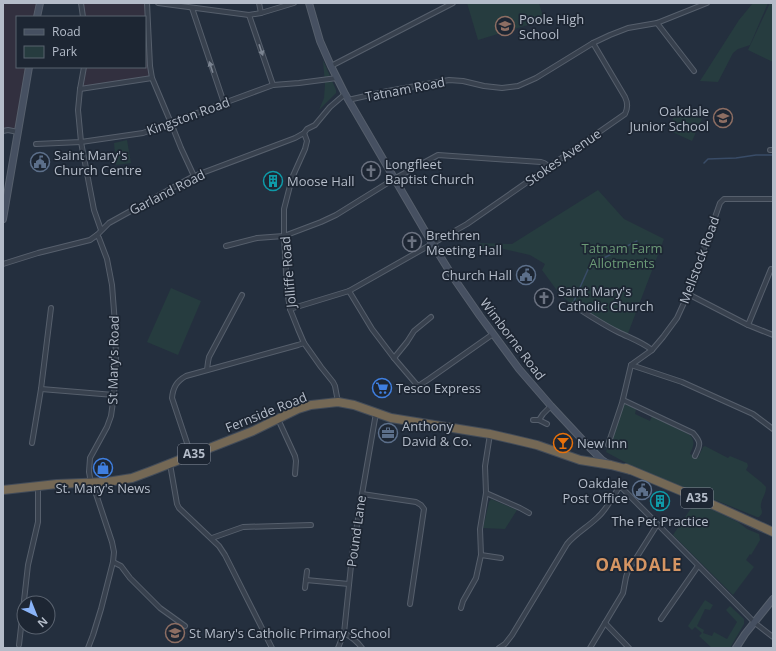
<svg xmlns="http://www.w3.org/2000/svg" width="776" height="651" font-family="'Open Sans',sans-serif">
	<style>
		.medical { fill: #32303f }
		.green { fill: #263c3f }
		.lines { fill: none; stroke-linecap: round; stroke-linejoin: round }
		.stream { stroke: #394c67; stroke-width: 1.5 }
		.street-casing { stroke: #565f6c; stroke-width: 6 }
		.secondary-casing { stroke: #565f6c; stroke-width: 8 }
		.highway-casing { stroke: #434c59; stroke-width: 10 }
		.street { stroke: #38414e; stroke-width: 4 }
		.secondary { stroke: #465061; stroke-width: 6 }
		.highway { stroke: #746855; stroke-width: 8 }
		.oneway { fill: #7c8592 }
		.labels { text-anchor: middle; stroke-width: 3.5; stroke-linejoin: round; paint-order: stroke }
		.shield { fill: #1d2633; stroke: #878f9c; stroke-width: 1 }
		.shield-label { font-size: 12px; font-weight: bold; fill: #b4bcc9 }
		.poi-label { font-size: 13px; fill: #b4bcc9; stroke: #1d2633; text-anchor: start }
		.street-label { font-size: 13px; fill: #b4bcc9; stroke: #1d2633 }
		.park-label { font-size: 13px; fill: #6b9a76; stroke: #1d2633 }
		.district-label { font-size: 17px; font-weight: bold; letter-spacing: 1px; fill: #d59563; stroke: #1d2633 }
	</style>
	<rect width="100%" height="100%" fill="#242f3e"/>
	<!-- medical -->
	<g class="medical">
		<path d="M 3,3 L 40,3 L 37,17 L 17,17 L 17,67 L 29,67 L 18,132 L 3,131 Z"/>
		<path d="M 81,3 L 147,3 L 152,78 L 80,89 L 84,67 L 145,67 L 145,17 L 83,17 Z"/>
	</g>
	<!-- green -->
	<g class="green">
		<path d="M 467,3 L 539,3 L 544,20 L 478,40 Z"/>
		<path d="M 753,3 L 768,3 L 750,45 L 738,49 L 733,53 L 718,82 L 700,81 L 739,20 Z"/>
		<path d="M 770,3 L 773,3 L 773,62 L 748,50 Z"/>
		<path d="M 323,60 L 336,90 L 336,93 L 319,110 L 324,98 L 325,85 Z"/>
		<path d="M 678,108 L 702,119 L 692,141 L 668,130 Z"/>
		<path d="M 127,140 L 131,163 L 116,165 L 114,143 Z"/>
		<path d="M 598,190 L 624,219 L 664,239 L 627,336 L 596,320 L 569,302 L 558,292 L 542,270 L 545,264 L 530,255 L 491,246 L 486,249 L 489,252 L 486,254 L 479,243 L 512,244 Z"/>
		<path d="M 171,288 L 201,301 L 178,355 L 147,342 Z"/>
		<path d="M 622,403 L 636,409 L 635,414 L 650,421 L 652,416 L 690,435 C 696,442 693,447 690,454 L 698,458 L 703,447 L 705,446 L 728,458 L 730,456 L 747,463 L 748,466 L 746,470 L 761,482 L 766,487 C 766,494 762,498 761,504 C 760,511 765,511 759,517 L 757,517 L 632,466 L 606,452 Z"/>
		<path d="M 491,499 L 517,510 L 505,529 L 483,528 L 489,502 Z"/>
		<path d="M 698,503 L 738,522 L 747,529 L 759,534 L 760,540 L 751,555 L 750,554 L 746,560 L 754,567 L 733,595 L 673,535 L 694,504 L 696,504 Z"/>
		<path d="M 705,600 L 713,605 L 710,610 L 705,609 L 697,626 L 704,630 L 703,633 L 712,636 L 714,632 L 727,639 L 737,622 L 726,610 L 730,606 L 744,619 L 744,624 L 730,648 L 712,648 L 699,636 L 702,633 L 695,627 L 692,630 L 688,626 Z"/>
	</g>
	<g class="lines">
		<!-- stream -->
		<g class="stream">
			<path d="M 704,163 L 708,159 L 736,158 L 756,155 L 773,155"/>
			<path d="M 574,301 L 590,265 L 637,241"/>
		</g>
		<defs>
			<g id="street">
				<path d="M 81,3 L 83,17"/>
				<path d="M 147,3 L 150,66 L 152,78 L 171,123 L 181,148 L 194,176"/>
				<path d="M 158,3 L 249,15 L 261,13 L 294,3"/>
				<path d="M 259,3 L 261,13"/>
				<path d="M 192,8 L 224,103"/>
				<path d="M 249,15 L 273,85"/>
				<path d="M 657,23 L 694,71"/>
				<path d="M 331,66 L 453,3"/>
				<path d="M 84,67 L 80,89 L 78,110 L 81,142 L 94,210 L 101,230"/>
				<path d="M 80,89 L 152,78"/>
				<path d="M 348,100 L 388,91 L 449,80 L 463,81 L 484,86 L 502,88 L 518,86 L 536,78 L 593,43 L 610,35 L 628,28 L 657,23 L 707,3"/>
				<path d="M 3,131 L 8,130 L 18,132"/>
				<path d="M 304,133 L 307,141 L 305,149 L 292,178 L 284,209 L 284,236 L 287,290 L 290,309 L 298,329 L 304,343 L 321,367 L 333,382 L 335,386 L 338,402"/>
				<path d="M 36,144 L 81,142 L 143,133 L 224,103 L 273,85 L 299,83 L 337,78"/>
				<path d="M 770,150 L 773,150"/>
				<path d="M 226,246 L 257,238 L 284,236 L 321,222 L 336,215 L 394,179 L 438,155 L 541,162 L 544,163 L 550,167"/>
				<path d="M 3,264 L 38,253 L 90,240 L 97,235 L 109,223 L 194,176 L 295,138 L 304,133 L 307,129 L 315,125 L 330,107 L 345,94"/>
				<path d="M 349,291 L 372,329 L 394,358 L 417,385 L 420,385 L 429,379 L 493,334"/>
				<path d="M 688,294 L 748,325 L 773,335"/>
				<path d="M 573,305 C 587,314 602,324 618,332 C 630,338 642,342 652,350"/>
				<path d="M 290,309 L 349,291 L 467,224 L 625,114 C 628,108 628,103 625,97 L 593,43"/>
				<path d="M 748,325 L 771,269"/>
				<path d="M 394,358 L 407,342 L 414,331 L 431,317"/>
				<path d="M 631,365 L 682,382 L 753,414 L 773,429"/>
				<path d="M 207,370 L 208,362 L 209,357 L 242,295"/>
				<path d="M 41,389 L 114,395"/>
				<path d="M 623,400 L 693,433 C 702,443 700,445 695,456"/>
				<path d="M 278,419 L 295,456 L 296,461 L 295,474"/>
				<path d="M 533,420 L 539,420 L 547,424"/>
				<path d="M 539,420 L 543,414 L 551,406"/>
				<path d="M 32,443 L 41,389 L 51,308"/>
				<path d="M 608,445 L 622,403 L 631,365 L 652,350 L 663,337 L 677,318 L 688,294 L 720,203 L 724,199 L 773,199"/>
				<path d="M 191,455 L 172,398 C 173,387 177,381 186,376 L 298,345 L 304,343"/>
				<path d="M 170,464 L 177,504 L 179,508 L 219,546 L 225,555 L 272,648"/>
				<path d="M 486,493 L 520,508 L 529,513"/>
				<path d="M 362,494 L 416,502 L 421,505 L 424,509 L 410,604"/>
				<path d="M 212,538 L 243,527 L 311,525"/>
				<path d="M 481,555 L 501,558"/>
				<path d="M 113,562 L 121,566 L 130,578 L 160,608 L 185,626"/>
				<path d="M 306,580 L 349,584"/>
				<path d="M 305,588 L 307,571"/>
				<path d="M 461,608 L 463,601 L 476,578 L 481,555 L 480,529 L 486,493 L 485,466 L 490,434"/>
				<path d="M 661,619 L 698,566"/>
				<path d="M 605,623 L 629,648"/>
				<path d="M 344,633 C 352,637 357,641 362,648"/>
				<path d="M 19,645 L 28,565 L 38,522 L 38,486"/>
				<path d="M 88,648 L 93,635 L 101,609 L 113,562 L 114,552 L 112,542 L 96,494 L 91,483 L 89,472 L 90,458 L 107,427 L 111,416 L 114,395 L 116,360 L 115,324 L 112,285 L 107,259 L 99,238 L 97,235"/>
				<path d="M 338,648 L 344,633 L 352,556 L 362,494 L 376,413"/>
				<path d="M 499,648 L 505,644 L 512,635 L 567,544 C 576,533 588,527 598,517 C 607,509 613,496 620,486 L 755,623 L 773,637"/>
				<path d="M 590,648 L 623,593 L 626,577 L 628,571 L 657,525"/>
			</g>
			<g id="secondary">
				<path d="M 309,3 L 320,41 L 331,66 L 345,94 L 432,243 L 453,277 L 480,316 L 519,369 L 551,406 L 591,449 L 602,460 L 608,464"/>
				<path d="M 37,17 L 40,3"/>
				<path d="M 3,219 L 29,67"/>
				<path d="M 736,648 L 745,634 L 773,599"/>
			</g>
			<g id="highway">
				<path d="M 626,468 L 698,498 L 773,532"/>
				<path d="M 3,490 L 57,484 L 107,482 L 132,478 L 151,471 L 253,431 L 298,409 L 311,405 L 338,402 L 354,405 L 391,418 L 490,434 L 537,445 L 580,460 L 611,465 L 630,470"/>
			</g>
		</defs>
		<!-- street casing -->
		<use href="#street" class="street-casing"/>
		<!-- secondary casing -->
		<use href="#secondary" class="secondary-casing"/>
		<!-- highway casing -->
		<use href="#highway" class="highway-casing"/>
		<!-- street -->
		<use href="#street" class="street"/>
		<!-- secondary -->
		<use href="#secondary" class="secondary"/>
		<!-- highway -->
		<use href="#highway" class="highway"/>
	</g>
	<!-- one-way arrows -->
	<defs><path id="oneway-solid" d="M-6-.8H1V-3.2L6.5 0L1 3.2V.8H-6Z"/></defs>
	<g class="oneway">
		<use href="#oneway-solid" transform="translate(261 50) rotate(71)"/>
		<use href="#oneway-solid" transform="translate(211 67) rotate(-108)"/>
	</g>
	<!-- icons -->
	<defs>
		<symbol id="school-ring" viewBox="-11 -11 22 22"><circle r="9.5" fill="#1d2633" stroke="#8d6e63" stroke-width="1.5"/><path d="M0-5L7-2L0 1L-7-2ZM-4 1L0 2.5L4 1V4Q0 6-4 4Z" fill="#8d6e63"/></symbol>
		<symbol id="civic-ring" viewBox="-11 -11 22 22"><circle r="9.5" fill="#1d2633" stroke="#5c6f8a" stroke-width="1.5"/><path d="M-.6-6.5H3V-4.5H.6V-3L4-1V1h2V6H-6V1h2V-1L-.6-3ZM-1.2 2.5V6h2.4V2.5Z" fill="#5c6f8a"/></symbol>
		<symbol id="church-ring" viewBox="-11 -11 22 22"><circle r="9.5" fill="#1d2633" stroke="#6b7280" stroke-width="1.5"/><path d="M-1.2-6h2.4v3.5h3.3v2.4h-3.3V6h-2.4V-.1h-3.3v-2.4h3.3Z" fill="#6b7280"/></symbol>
		<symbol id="building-ring" viewBox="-11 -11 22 22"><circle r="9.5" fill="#1d2633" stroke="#0f9aa8" stroke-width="1.5"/><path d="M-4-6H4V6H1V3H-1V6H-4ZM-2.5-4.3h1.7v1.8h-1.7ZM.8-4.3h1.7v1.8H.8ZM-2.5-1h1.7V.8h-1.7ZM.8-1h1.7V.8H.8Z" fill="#0f9aa8"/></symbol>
		<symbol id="supermarket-ring" viewBox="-11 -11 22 22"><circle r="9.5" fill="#1d2633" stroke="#3f7fe0" stroke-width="1.5"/><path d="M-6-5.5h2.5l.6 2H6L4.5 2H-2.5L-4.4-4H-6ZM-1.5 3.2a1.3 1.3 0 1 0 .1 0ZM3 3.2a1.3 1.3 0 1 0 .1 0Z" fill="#3f7fe0"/></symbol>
		<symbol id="office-ring" viewBox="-11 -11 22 22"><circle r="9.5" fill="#1d2633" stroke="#5c6f8a" stroke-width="1.5"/><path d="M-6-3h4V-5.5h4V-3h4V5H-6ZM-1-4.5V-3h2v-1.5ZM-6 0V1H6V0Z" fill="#5c6f8a"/></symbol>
		<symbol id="bar-ring" viewBox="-11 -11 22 22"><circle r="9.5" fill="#1d2633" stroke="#e8710a" stroke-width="1.5"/><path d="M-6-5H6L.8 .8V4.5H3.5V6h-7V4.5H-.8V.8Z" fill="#e8710a"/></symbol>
		<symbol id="shop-ring" viewBox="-11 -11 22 22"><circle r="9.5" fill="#1d2633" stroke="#3f7fe0" stroke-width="1.5"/><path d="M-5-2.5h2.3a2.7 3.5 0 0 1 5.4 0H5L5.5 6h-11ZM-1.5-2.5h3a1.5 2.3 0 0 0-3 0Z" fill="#3f7fe0"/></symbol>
	</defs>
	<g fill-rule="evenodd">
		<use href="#school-ring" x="494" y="15" width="22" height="22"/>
		<use href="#school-ring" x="712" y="107" width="22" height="22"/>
		<use href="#civic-ring" x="29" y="151" width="22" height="22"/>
		<use href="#church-ring" x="360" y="160" width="22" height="22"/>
		<use href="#building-ring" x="262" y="170" width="22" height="22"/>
		<use href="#church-ring" x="401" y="231" width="22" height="22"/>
		<use href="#civic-ring" x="515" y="264" width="22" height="22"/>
		<use href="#church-ring" x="533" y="287" width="22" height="22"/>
		<use href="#supermarket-ring" x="371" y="377" width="22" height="22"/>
		<use href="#office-ring" x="377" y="422" width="22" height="22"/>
		<use href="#bar-ring" x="552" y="432" width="22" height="22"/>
		<use href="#shop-ring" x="92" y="457" width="22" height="22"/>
		<use href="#civic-ring" x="631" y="479" width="22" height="22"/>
		<use href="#building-ring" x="649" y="490" width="22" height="22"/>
		<use href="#school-ring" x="164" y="622" width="22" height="22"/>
	</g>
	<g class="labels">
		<!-- shield labels -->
		<g class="shield">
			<rect x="178" y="444" width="32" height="20" rx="3"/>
			<rect x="681" y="488" width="32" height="20" rx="3"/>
		</g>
		<g class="shield-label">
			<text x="194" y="458">A35</text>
			<text x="697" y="502">A35</text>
		</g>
		<!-- poi labels -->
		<g class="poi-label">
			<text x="519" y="24">Poole High<tspan x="519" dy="15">School</tspan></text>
			<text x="709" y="116" text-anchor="end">Oakdale<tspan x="709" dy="15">Junior School</tspan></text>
			<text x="54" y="160">Saint Mary's<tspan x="54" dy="15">Church Centre</tspan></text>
			<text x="385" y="169">Longfleet<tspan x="385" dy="15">Baptist Church</tspan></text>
			<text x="287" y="186">Moose Hall</text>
			<text x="426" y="240">Brethren<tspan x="426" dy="15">Meeting Hall</tspan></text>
			<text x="512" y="280" text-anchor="end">Church Hall</text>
			<text x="558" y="296">Saint Mary's<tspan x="558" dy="15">Catholic Church</tspan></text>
			<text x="396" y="393">Tesco Express</text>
			<text x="402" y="431">Anthony<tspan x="402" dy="15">David &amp; Co.</tspan></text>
			<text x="577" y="448">New Inn</text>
			<text x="628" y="488" text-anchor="end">Oakdale<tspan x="628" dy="15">Post Office</tspan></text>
			<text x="103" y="493" text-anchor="middle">St. Mary's News</text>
			<text x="660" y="526" text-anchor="middle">The Pet Practice</text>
			<text x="189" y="638">St Mary's Catholic Primary School</text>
		</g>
		<!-- street labels -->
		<g class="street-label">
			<text transform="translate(405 89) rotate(-11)" y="5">Tatnam Road</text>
			<text transform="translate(188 116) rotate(-20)" y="5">Kingston Road</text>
			<text transform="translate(563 157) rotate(-35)" y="5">Stokes Avenue</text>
			<text transform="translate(167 192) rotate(-27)" y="5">Garland Road</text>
			<text transform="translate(699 260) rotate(-70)" y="5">Mellstock Road</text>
			<text transform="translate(288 272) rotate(-95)" y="5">Jolliffe Road</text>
			<text transform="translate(513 339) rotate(53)" y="5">Wimborne Road</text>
			<text transform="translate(113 360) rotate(-89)" y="5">St Mary's Road</text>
			<text transform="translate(266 412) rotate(-22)" y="5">Fernside Road</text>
			<text transform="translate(356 531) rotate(-82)" y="5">Pound Lane</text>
		</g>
		<!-- park labels -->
		<g class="park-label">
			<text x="622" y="253">Tatnam Farm<tspan x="622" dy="15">Allotments</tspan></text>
		</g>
		<!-- district labels -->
		<g class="district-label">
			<text x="639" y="571">OAKDALE</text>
		</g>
	</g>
	<!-- border -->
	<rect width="776" height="651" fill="none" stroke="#b4bcc9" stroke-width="8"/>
	<!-- legend -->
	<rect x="16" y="16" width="130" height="52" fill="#1d2633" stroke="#59626f"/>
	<rect x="24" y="29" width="20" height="6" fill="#465061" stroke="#59626f"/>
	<text x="52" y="36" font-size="12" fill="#b4bcc9">Road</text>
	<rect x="24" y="46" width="20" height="12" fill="#263c3f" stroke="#59626f"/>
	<text x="52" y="56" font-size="12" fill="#b4bcc9">Park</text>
	<!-- north arrow -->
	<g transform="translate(36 615) rotate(137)"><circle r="19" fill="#1d2633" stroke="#59626f"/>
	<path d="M0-3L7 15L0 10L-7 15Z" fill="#8ab4f8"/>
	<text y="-6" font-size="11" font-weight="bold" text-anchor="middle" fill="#b4bcc9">N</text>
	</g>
</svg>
